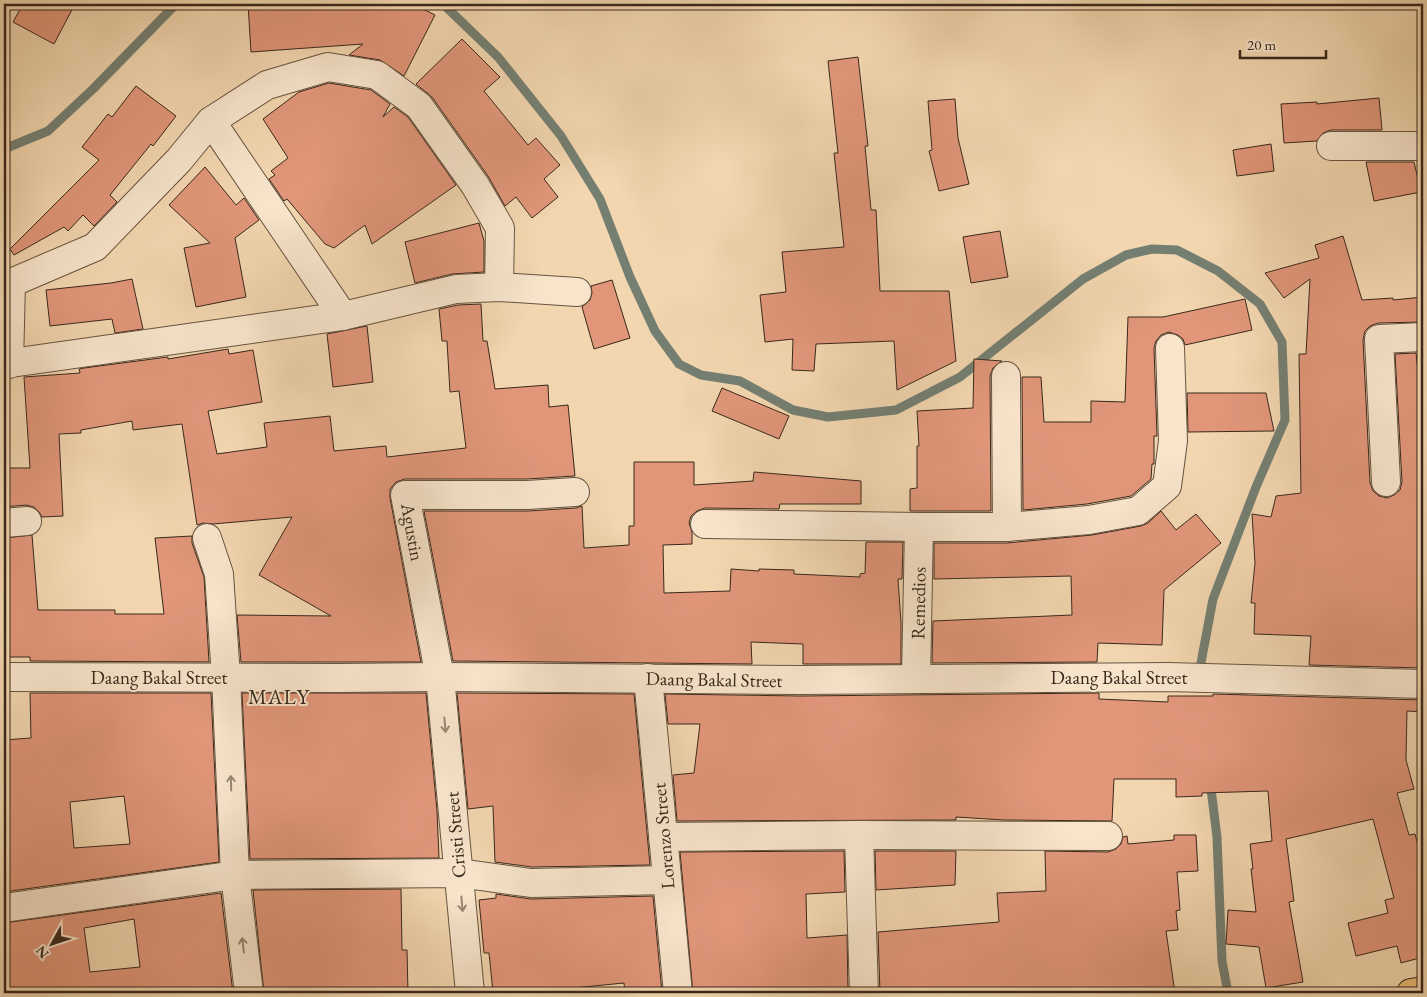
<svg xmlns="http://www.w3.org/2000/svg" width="1427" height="997" font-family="'EB Garamond',serif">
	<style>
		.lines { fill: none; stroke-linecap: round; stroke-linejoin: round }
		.stream { stroke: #747f72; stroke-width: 9 }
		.building { fill: #e1967a; stroke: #39281b; fill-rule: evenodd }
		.minor-casing { stroke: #675440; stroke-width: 30 }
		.major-casing { stroke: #39281b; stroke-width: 30 }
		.minor { stroke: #f7e4cb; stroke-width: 28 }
		.major { stroke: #e9bb78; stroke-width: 28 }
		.oneway { stroke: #988673 }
		.labels { text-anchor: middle; stroke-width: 4; stroke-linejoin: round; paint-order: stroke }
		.street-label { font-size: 19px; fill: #39281b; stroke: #f7e4cb }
		.quarter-label { font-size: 21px; letter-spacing: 1px; fill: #39281b; stroke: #f7e4cb }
	</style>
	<rect width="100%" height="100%" fill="#f2d6af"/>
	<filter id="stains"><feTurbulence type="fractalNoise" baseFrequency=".004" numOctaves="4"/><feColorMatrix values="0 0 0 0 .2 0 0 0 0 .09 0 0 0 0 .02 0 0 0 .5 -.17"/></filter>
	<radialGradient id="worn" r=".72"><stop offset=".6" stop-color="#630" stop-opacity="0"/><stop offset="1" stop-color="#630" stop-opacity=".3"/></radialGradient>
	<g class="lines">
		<!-- stream -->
		<g class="stream">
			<path d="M 443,4 L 498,57 L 561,136 L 600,199 L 630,277 L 655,331 L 679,364 L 701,375 L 740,381 L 793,410 L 828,417 L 896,410 L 960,377 L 1083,279 L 1126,255 L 1152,249 L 1177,250 L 1218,271 L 1260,304 L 1282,342 L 1285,420 L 1256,487 L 1213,599 L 1200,668"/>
			<path d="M 4,149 L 48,131 L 93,89 L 176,4"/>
			<path d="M 1210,781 L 1217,837 L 1222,961 L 1228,993"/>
		</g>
	</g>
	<!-- building -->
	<g class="building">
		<path d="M 23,4 L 75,4 L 54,44 L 13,22 Z"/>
		<path d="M 248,4 L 413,4 L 435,15 L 404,76 L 380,60 L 349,55 L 363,44 L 251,52 Z"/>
		<path d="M 462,39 L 500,77 L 484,91 L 528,145 L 536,138 L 560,165 L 544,179 L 558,197 L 532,218 L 516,197 L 505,206 L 488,176 L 432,97 L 416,84 Z"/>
		<path d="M 858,57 L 868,146 L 865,146 L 871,210 L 876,210 L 880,291 L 949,291 L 956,361 L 897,390 L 894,341 L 816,344 L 814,371 L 792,370 L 793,339 L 765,342 L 760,295 L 786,292 L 782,252 L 844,247 L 834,153 L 838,153 L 828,61 Z"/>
		<path d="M 329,83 L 371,90 L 390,104 L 383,117 L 394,107 L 408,117 L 456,185 L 372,244 L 365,225 L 334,248 L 325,244 L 287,199 L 284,201 L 269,179 L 275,175 L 271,171 L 288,158 L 263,119 L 299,92 Z"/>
		<path d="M 136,86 L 176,116 L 153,146 L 151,144 L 110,195 L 117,202 L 94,226 L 83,215 L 68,231 L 64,227 L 14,255 L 10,249 L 99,160 L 82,147 L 108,114 L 112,117 Z"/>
		<path d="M 1379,98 L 1382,130 L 1331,130 L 1323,133 L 1317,141 L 1284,143 L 1281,104 L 1317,102 L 1317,104 Z"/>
		<path d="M 955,99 L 958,138 L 969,184 L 939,191 L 929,151 L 932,150 L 928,101 Z"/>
		<path d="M 1271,144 L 1274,171 L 1237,176 L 1233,150 Z"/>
		<path d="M 1366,162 L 1414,162 L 1421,192 L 1374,201 Z"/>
		<path d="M 205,167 L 236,205 L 244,198 L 259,220 L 235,238 L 246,297 L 196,307 L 184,248 L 210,243 L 169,205 Z"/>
		<path d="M 479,223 L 484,241 L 484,272 L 452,274 L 415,283 L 405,242 Z"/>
		<path d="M 1000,231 L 1008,277 L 971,283 L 963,237 Z"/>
		<path d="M 1343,236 L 1362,300 L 1393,298 L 1393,300 L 1423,297 L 1423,322 L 1378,323 L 1370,326 L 1365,331 L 1363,340 L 1370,483 L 1373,491 L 1379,496 L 1387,498 L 1394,495 L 1400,490 L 1402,482 L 1395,354 L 1416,353 L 1420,388 L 1423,387 L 1423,668 L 1309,665 L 1311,636 L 1254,634 L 1255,603 L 1251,603 L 1255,563 L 1252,514 L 1271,517 L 1276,496 L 1301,493 L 1299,354 L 1306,354 L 1310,279 L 1284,298 L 1265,273 L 1319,258 L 1315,245 Z"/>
		<path d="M 132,279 L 143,329 L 115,333 L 112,319 L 50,326 L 46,290 L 111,283 Z"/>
		<path d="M 612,280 L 630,338 L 594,349 L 582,307 L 590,300 L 592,293 L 591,286 Z"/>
		<path d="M 1245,299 L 1252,330 L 1185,345 L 1183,339 L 1178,335 L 1169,332 L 1161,335 L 1156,341 L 1154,348 L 1157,436 L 1154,436 L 1154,464 L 1152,464 L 1151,479 L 1131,496 L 1087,504 L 1023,510 L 1022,377 L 1041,377 L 1044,422 L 1091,422 L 1091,401 L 1125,402 L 1128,317 L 1163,317 Z"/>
		<path d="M 481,304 L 483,341 L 487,341 L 495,389 L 548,385 L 549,407 L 568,405 L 575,476 L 527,479 L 405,479 L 396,482 L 390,489 L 390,498 L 421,662 L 241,662 L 237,615 L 331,616 L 259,575 L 292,517 L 213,524 L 203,523 L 197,525 L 182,424 L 133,430 L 132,421 L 81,430 L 81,433 L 59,434 L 63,516 L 42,517 L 39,512 L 34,507 L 26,505 L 4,507 L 4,468 L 30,468 L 24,377 L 80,373 L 79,369 L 84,368 L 168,357 L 168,359 L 228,349 L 229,354 L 253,350 L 262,402 L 208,411 L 217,454 L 267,447 L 264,423 L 330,416 L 334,451 L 386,446 L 387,457 L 466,448 L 459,391 L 450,392 L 447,341 L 442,341 L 439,309 L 458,305 Z"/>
		<path d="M 367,326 L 373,382 L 333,387 L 327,334 Z"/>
		<path d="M 974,359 L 1002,361 L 993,368 L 990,376 L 991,511 L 910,511 L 910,489 L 917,488 L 917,446 L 919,446 L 917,411 L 973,408 Z"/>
		<path d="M 722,388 L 789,416 L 779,439 L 712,411 Z"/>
		<path d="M 1187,393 L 1266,393 L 1274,431 L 1188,432 Z"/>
		<path d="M 634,462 L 694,462 L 694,485 L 753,481 L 754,472 L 861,481 L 861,504 L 780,504 L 779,509 L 705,508 L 697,511 L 691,516 L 689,523 L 692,532 L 692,544 L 663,545 L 664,593 L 730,591 L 731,569 L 759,571 L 759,569 L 794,570 L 794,574 L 860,577 L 860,574 L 865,573 L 866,542 L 903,542 L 902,579 L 898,579 L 901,623 L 901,664 L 803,664 L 803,644 L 751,642 L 752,664 L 453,661 L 424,511 L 528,511 L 576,508 L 582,506 L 584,548 L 629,545 L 629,526 L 634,526 Z"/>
		<path d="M 1161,511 L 1176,530 L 1196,514 L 1221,543 L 1164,590 L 1162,645 L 1098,643 L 1097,662 L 932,663 L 933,621 L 1072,615 L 1071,576 L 934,579 L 934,543 L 1007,543 L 1092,535 L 1141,526 L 1148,523 Z"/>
		<path d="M 32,535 L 38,610 L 115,610 L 115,614 L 164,614 L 155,538 L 192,536 L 192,543 L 204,577 L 209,662 L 30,661 L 30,657 L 4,657 L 4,538 Z"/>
		<path d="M 30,693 L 211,693 L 219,862 L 4,892 L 4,740 L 31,738 ZM 124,796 L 130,844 L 74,848 L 70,802 Z"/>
		<path d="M 242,693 L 426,693 L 437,811 L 439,858 L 250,859 Z"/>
		<path d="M 457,693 L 634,694 L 650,865 L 532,867 L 495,862 L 493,806 L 468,809 Z"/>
		<path d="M 1099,693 L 1099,699 L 1168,702 L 1168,696 L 1213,696 L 1213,694 L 1423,700 L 1423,712 L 1407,711 L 1406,760 L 1414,789 L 1397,793 L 1409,835 L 1415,834 L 1423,865 L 1423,957 L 1401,963 L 1397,946 L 1356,956 L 1348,923 L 1388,913 L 1385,900 L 1394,898 L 1373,819 L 1286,839 L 1294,901 L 1289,902 L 1303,982 L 1266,988 L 1259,947 L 1226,944 L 1228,910 L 1256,912 L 1251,869 L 1253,869 L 1250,844 L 1272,841 L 1268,791 L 1202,793 L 1202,796 L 1176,797 L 1176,779 L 1114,779 L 1112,821 L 1004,820 L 956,817 L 956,820 L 677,821 L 673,775 L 694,773 L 700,724 L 668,724 L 665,694 L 800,696 Z"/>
		<path d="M 1174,835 L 1196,835 L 1198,871 L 1177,872 L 1180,910 L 1176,911 L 1178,930 L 1166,931 L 1175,993 L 880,993 L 878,932 L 999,922 L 997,893 L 1046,891 L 1045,851 L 1108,852 L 1116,849 L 1121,844 L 1123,837 L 1127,836 L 1128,844 L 1174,840 Z"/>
		<path d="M 844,851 L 845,892 L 806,894 L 807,938 L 847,935 L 848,993 L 693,993 L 680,852 Z"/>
		<path d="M 875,851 L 956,851 L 955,885 L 876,890 Z"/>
		<path d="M 401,889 L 402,950 L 407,950 L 408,993 L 264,993 L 253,890 Z"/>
		<path d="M 221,893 L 233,993 L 4,993 L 4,923 ZM 134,919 L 140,967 L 90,972 L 84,928 Z"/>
		<path d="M 496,894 L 531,899 L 653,896 L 662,993 L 625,993 L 624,983 L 573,988 L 573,993 L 493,993 L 489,953 L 484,953 L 479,900 L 496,898 Z"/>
	</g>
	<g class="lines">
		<defs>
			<g id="minor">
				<path d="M 211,121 L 343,316"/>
				<path d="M 1331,146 L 1423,146"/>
				<path d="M 4,283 L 11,283 L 95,247 L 179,160 L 211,121 L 267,85 L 328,67 L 377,75 L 419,106 L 475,185 L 500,228 L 499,287"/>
				<path d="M 4,364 L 343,316 L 456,289 L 499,287 L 577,292"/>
				<path d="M 9,364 L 11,283"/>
				<path d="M 1006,376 L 1007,527"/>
				<path d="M 1386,482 L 1379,339 L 1423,337"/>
				<path d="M 4,523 L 27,521"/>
				<path d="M 705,524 L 919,527 L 1007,527 L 1089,520 L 1138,511 L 1167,486 L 1173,441 L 1170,348"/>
				<path d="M 207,538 L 219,574 L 226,677 L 235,875 L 249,993"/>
				<path d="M 4,677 L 339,678 L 440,677 L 800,680 L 1168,677 L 1423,684"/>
				<path d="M 648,678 L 678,993"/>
				<path d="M 916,678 L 919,527"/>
				<path d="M 859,835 L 864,993"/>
				<path d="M 663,837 L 859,835 L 1108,836"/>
				<path d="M 4,908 L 235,875 L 459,873 L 531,883 L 667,880"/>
				<path d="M 470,993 L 440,677 L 405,495 L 527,495 L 575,492"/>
			</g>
			<path id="major" d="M 1411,993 L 1423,991"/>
		</defs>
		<!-- minor casing -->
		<use href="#minor" class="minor-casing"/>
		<!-- major casing -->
		<use href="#major" class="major-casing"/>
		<!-- minor -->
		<use href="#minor" class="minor"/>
		<!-- major -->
		<use href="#major" class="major"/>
	</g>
	<!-- one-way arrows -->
	<defs><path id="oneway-shaft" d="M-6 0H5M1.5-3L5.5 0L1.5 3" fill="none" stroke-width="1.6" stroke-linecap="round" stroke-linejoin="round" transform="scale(1.25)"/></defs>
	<g class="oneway">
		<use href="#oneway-shaft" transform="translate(445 725) rotate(85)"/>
		<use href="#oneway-shaft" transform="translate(231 783) rotate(-92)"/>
		<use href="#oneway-shaft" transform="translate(462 904) rotate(85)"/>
		<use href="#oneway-shaft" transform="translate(243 945) rotate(-97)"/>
	</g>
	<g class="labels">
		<!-- street labels -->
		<g class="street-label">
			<text transform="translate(413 532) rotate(80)" y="7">Agustin</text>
			<text transform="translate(918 603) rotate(-89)" y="7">Remedios</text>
			<text x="159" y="684">Daang Bakal Street</text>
			<text x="1119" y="684">Daang Bakal Street</text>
			<text transform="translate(714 679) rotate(1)" y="7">Daang Bakal Street</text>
			<text transform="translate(455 835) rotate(-95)" y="7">Cristi Street</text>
			<text transform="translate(663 836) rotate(-95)" y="7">Lorenzo Street</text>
		</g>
		<!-- quarter labels -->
		<g class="quarter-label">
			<text x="279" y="704">MALY</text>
		</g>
	</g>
	<!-- margin -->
	<rect width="1427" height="997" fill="none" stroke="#f2d6af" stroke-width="20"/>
	<rect x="5" y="5" width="1417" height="987" fill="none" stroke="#39281b" stroke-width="2.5"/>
	<rect x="10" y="10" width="1407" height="977" fill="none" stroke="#39281b"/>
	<!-- north arrow -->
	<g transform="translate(52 944) rotate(230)" stroke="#f7e4cb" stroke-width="4" paint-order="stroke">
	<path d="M0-4L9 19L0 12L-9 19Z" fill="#39281b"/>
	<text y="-8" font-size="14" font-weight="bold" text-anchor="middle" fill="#39281b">N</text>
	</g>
	<!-- scale -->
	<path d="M1240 50v8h86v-8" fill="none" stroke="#39281b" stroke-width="2.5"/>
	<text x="1247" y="50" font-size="15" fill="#39281b" stroke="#f7e4cb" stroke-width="4" paint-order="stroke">20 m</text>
	<rect width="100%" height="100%" filter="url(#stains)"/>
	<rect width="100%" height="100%" fill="url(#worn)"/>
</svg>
